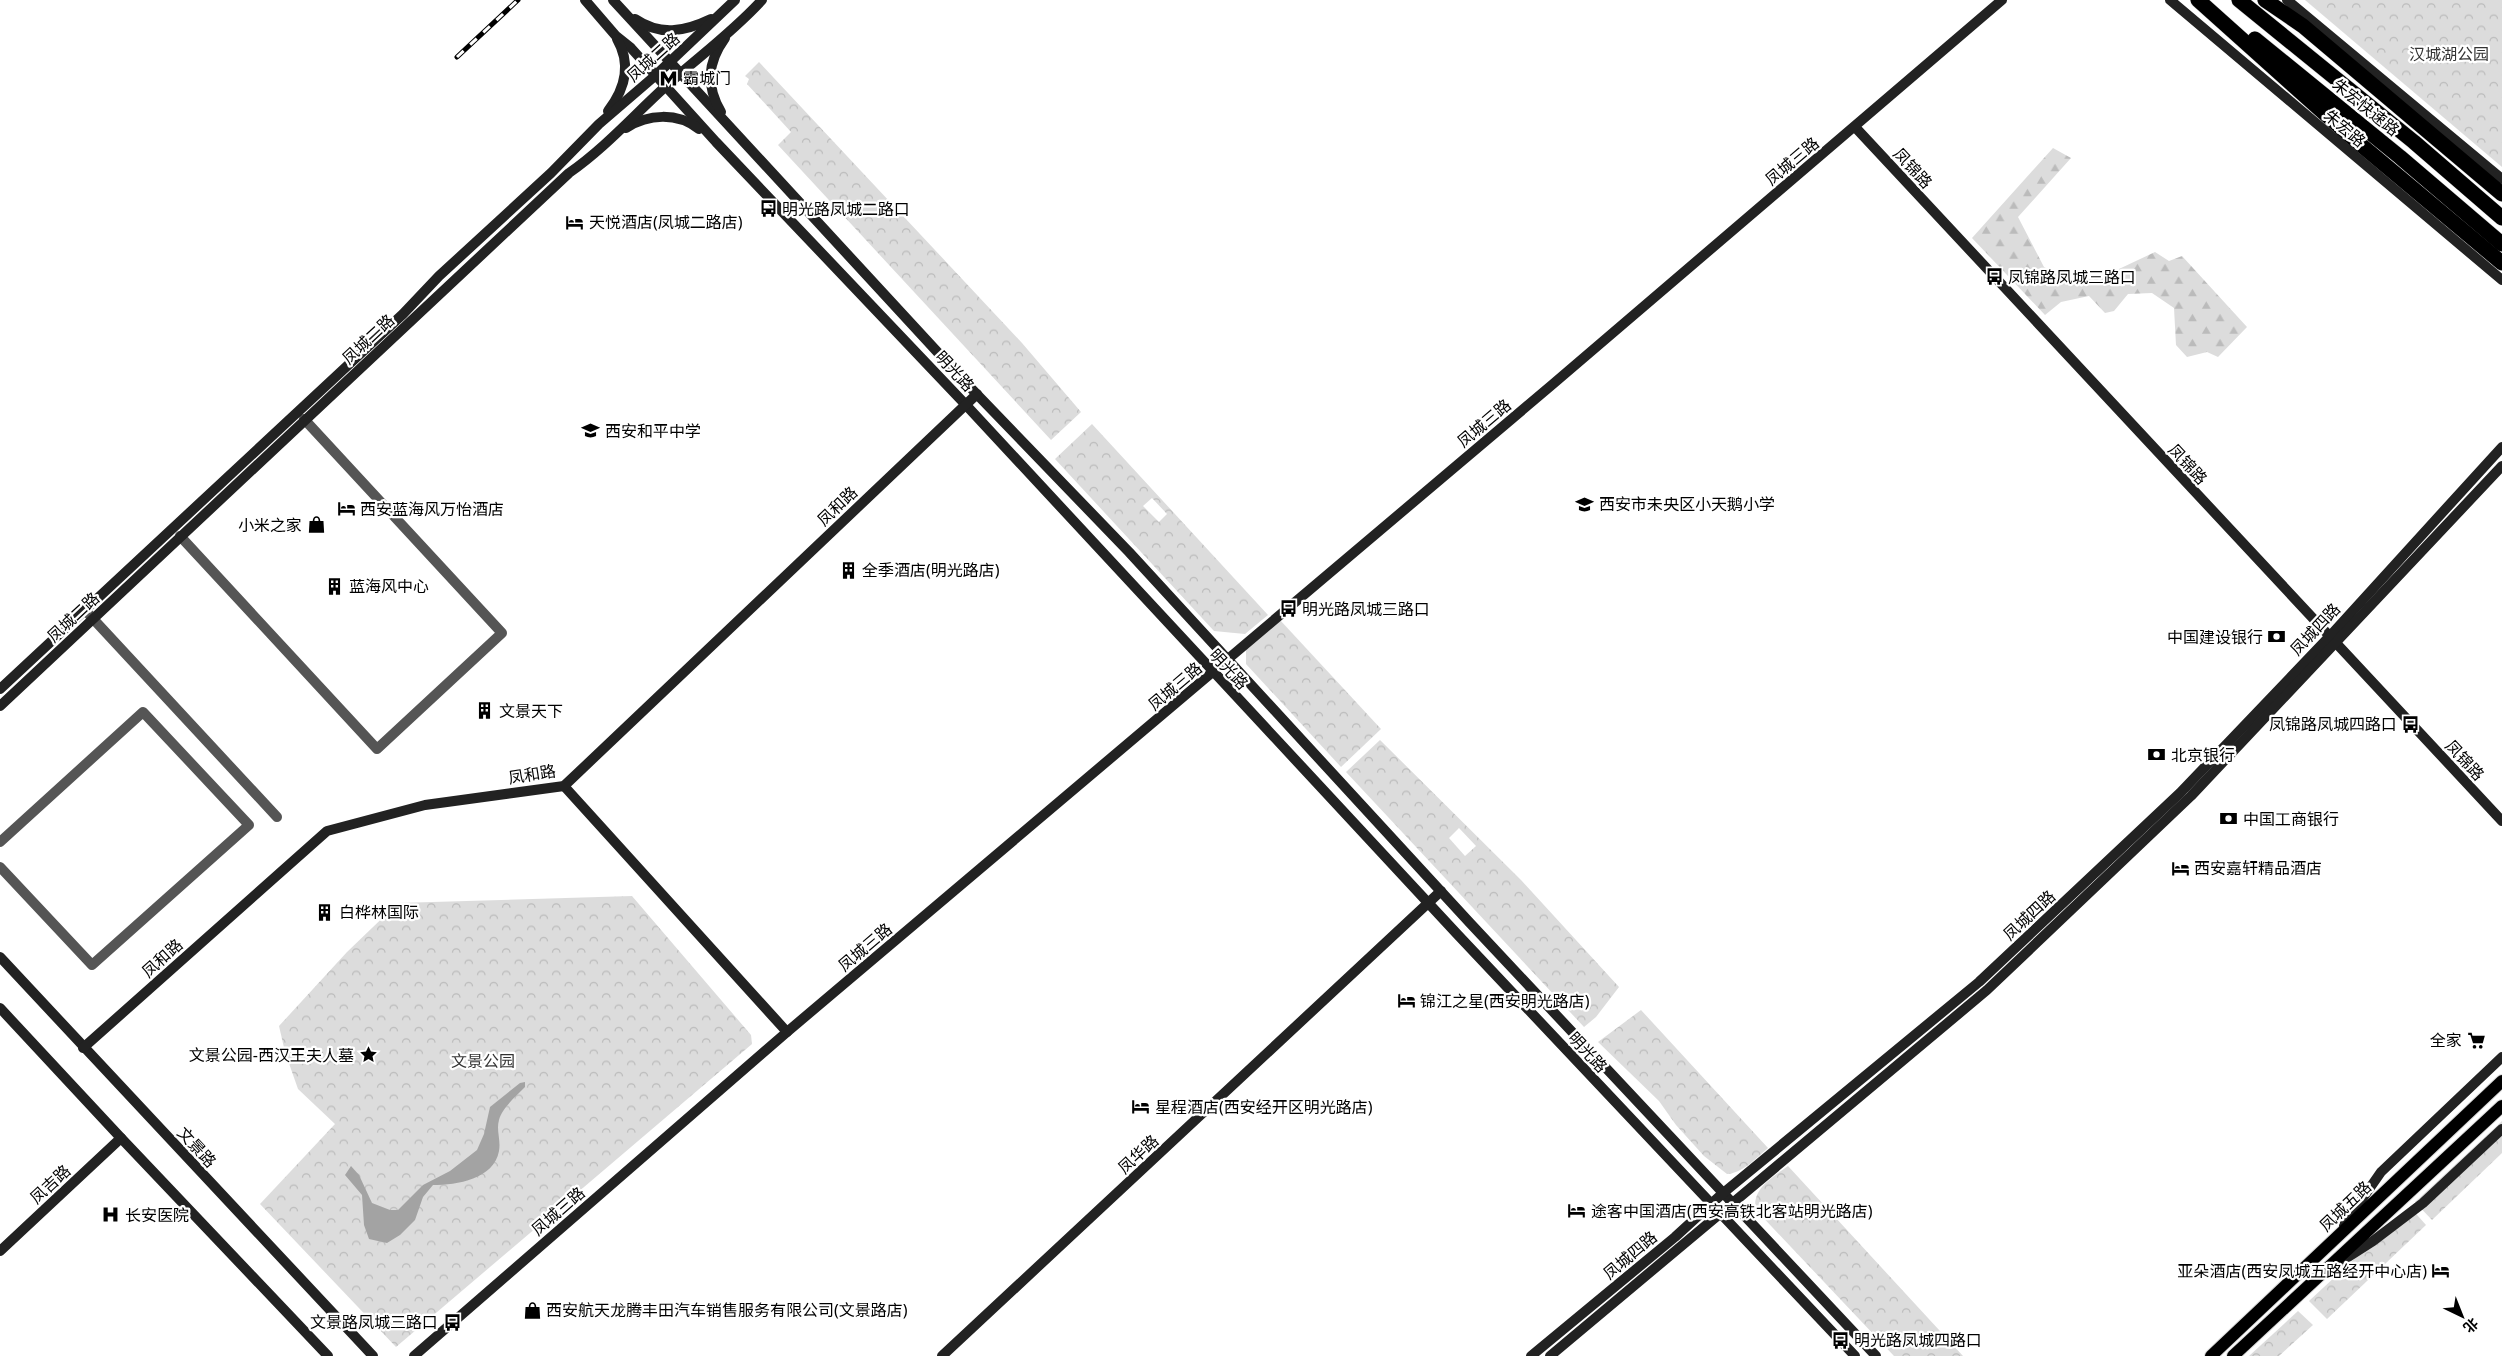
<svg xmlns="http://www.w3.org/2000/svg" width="2502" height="1356" font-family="'Noto Sans','Noto Sans SC',sans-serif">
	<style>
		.forest { fill: url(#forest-firs) }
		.park { fill: url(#park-crowns); fill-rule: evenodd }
		.water { fill: #a3a3a3 }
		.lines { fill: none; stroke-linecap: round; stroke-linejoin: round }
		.primary-casing { stroke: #dbdbdb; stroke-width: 14 }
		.highway-casing { stroke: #dbdbdb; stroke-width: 16 }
		.street { stroke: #555; stroke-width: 10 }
		.secondary { stroke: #222; stroke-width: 10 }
		.primary { stroke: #000; stroke-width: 12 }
		.highway { stroke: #000; stroke-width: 15 }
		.rail-casing { stroke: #000; stroke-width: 5 }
		.rail { stroke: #fff; stroke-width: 3; stroke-dasharray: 9; stroke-linecap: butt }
		.labels { text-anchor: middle; stroke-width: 4.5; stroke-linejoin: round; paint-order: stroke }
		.park-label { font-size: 16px; fill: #333; stroke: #fff }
		.street-label { font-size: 16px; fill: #000; stroke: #fff }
		.poi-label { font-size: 16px; fill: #000; stroke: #fff; text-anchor: start }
	</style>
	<defs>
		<pattern id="forest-firs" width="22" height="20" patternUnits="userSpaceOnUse" patternTransform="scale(1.25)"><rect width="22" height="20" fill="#dcdcdc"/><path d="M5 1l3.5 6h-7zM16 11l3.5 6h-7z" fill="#bbb"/></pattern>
		<pattern id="park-crowns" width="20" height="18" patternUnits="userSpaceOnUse" patternTransform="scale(1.25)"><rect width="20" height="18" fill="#dcdcdc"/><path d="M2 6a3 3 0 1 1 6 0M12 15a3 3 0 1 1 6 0" fill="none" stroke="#bbb"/></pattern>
	</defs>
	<rect width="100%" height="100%" fill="#fff"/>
	<!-- forest -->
	<path class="forest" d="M 2053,148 L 2071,158 L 2018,217 L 2044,267 L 2071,281 L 2102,277 L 2155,252 L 2169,261 L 2182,256 L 2247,327 L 2218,357 L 2207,352 L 2187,357 L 2176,345 L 2174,308 L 2152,293 L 2128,294 L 2114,311 L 2105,313 L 2089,296 L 2061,302 L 2045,315 L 1972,238 Z"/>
	<!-- park -->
	<g class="park">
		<path d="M 2305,0 L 2502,0 L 2502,167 Z"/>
		<path d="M 759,62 L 1022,343 L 1081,412 L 1051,440 L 778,145 L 791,132 L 747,84 L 749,79 L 745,76 Z"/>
		<path d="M 1092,424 L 1268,615 L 1245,634 L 1214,631 L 1055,459 ZM 1152,498 L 1167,514 L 1159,522 L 1143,506 Z"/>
		<path d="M 1280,620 L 1381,729 L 1341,767 L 1246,664 L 1246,649 Z"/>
		<path d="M 1380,740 L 1521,880 L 1619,987 L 1596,1017 L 1584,1027 L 1346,772 ZM 1459,828 L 1476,846 L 1465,856 L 1449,838 Z"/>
		<path d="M 632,896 L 751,1035 L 752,1044 L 396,1347 L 260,1204 L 335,1124 L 298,1089 L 285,1052 L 279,1026 L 347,952 L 398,903 Z"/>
		<path d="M 1641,1010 L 1768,1148 C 1756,1158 1743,1173 1727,1174 L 1704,1156 L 1676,1125 L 1659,1101 L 1598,1042 Z"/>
		<path d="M 2502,1121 L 2502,1153 L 2432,1220 L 2415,1202 Z"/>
		<path d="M 1788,1166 L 1963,1356 L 1894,1356 L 1756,1210 C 1751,1189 1773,1177 1788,1166 Z"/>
		<path d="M 2410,1207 L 2426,1225 L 2327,1319 L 2309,1301 Z"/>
		<path d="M 2298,1311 L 2313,1325 L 2279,1356 L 2249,1356 Z"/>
	</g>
	<!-- water -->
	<path class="water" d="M 525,1082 L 525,1087 C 517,1095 502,1108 499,1120 C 496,1130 501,1140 499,1151 C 494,1179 457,1185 433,1185 L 423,1197 L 415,1220 L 400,1235 L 387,1243 L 369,1239 L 364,1225 L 362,1195 L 345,1175 L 351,1166 L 359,1175 L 372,1203 L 390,1210 L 398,1210 L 423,1185 L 450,1171 L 477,1150 L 484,1134 L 490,1107 L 520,1083 Z"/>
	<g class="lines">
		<defs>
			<g id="primary">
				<path d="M 2211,1356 L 2502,1081"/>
				<path d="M 2233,1356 L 2502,1106"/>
			</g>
			<g id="highway">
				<path d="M 2198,0 L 2342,129 L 2502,263"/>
				<path d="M 2239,0 L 2414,142 L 2502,218"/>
				<path d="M 2265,0 L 2303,26 L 2502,194"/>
				<path d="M 2255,39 L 2400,157 L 2502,244"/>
			</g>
		</defs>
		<!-- primary casing -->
		<use href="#primary" class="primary-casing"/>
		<!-- highway casing -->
		<use href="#highway" class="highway-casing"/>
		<!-- street -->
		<g class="street">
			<path d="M 180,536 L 377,749 L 502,633 L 304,419"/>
			<path d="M 84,609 L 277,817"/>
			<path d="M 0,842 L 143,712 L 249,825 L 92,965 L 0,867"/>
		</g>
		<!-- secondary -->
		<g class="secondary">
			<path d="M 585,0 L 616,36 L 631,48 L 716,142 L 965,404 L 1458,935 L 1855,1356"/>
			<path d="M 613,0 L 966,383 L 1129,552 L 1470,923 L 1876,1356"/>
			<path d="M 2170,0 L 2502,280"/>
			<path d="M 2287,0 L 2502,179"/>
			<path d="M 635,19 C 660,36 684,32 711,19"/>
			<path d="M 608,111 C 625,89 632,65 617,39"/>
			<path d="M 721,112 C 706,86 707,63 725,38"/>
			<path d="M 1855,127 L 2502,821"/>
			<path d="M 626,128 C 648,114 677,112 699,129"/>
			<path d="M 0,689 L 403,314 L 439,276 L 551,173 L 599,124 L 656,75 L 735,0"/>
			<path d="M 0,706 L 569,173 C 605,148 633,116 665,87 C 697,58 733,32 762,0"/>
			<path d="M 564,786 L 787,1032"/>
			<path d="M 0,957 L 373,1356"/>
			<path d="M 0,1008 L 121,1138 L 328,1356"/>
			<path d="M 83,1048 L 327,831 L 425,805 L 564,786 L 977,394"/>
			<path d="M 2344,1225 L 2381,1172 L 2502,1057"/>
			<path d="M 0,1251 L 121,1138"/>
			<path d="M 2337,1264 L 2373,1241 L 2423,1203 L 2502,1129"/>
			<path d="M 414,1356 L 787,1032 L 1553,384 L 2002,0"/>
			<path d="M 942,1356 L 1441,891"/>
			<path d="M 1531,1356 L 1675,1237 L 1722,1194 L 1979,982 L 2180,793 L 2329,637 L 2502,447"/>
			<path d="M 1550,1356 L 1987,990 L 2191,796 L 2502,466"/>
		</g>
		<!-- primary -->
		<use href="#primary" class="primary"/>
		<!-- highway -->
		<use href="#highway" class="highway"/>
		<defs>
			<path id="rail" d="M 457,57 L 518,0"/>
		</defs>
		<!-- rail casing -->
		<use href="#rail" class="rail-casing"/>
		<!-- rail -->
		<use href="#rail" class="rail"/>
	</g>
	<!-- icons -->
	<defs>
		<symbol id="metro-bare" viewBox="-9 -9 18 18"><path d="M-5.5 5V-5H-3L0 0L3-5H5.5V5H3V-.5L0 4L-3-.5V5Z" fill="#000" stroke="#fff" stroke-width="2.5" paint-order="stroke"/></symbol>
		<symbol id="bus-bare" viewBox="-9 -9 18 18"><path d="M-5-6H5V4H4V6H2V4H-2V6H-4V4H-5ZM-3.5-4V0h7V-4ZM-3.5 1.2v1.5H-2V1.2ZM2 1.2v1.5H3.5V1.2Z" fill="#000" stroke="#fff" stroke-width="2.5" paint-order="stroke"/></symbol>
		<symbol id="hotel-bare" viewBox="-9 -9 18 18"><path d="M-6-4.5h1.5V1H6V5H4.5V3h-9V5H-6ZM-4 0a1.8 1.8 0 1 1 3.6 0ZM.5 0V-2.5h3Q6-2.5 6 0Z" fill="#000" stroke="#fff" stroke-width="2.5" paint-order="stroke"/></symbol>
		<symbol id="school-bare" viewBox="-9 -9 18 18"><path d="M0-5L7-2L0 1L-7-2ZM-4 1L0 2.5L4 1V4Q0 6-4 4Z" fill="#000" stroke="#fff" stroke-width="2.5" paint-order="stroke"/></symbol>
		<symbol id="shop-bare" viewBox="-9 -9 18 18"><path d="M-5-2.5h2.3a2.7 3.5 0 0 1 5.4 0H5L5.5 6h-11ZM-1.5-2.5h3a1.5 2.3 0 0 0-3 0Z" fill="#000" stroke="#fff" stroke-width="2.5" paint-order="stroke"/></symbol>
		<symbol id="building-bare" viewBox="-9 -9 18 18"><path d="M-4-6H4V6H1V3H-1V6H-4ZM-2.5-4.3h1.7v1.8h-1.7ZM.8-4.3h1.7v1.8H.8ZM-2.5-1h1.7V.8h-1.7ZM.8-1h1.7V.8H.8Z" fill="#000" stroke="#fff" stroke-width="2.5" paint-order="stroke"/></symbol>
		<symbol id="bank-bare" viewBox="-9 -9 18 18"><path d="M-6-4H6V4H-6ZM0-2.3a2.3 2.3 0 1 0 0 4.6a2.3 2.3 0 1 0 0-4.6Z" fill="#000" stroke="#fff" stroke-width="2.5" paint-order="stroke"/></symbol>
		<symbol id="supermarket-bare" viewBox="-9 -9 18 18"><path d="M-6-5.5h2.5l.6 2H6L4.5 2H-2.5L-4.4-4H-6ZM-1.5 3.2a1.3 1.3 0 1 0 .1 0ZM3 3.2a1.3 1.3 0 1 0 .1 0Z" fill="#000" stroke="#fff" stroke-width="2.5" paint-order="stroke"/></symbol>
		<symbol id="sight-bare" viewBox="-9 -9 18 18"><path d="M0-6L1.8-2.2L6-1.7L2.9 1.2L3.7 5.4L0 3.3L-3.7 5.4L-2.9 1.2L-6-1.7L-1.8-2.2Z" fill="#000" stroke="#fff" stroke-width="2.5" paint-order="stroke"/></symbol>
		<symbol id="hospital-bare" viewBox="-9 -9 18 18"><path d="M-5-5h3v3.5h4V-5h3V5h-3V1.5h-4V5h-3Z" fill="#000" stroke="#fff" stroke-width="2.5" paint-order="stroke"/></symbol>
	</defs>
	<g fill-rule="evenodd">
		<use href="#metro-bare" x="656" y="66" width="25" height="25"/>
		<use href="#bus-bare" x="756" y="196" width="25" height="25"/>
		<use href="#hotel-bare" x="562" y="210" width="25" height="25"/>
		<use href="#bus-bare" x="1982" y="264" width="25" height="25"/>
		<use href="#school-bare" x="578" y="418" width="25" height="25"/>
		<use href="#school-bare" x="1572" y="492" width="25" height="25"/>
		<use href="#hotel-bare" x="334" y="496" width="25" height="25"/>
		<use href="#shop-bare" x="304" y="512" width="25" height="25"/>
		<use href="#building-bare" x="836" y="558" width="25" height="25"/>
		<use href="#building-bare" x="322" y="574" width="25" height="25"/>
		<use href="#bus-bare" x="1276" y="596" width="25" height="25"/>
		<use href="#bank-bare" x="2264" y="624" width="25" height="25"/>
		<use href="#building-bare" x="472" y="698" width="25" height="25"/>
		<use href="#bus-bare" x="2398" y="712" width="25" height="25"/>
		<use href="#bank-bare" x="2144" y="742" width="25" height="25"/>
		<use href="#bank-bare" x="2216" y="806" width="25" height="25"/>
		<use href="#hotel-bare" x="2168" y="856" width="25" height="25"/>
		<use href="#building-bare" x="312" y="900" width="25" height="25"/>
		<use href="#hotel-bare" x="1394" y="988" width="25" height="25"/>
		<use href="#supermarket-bare" x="2464" y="1028" width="25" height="25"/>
		<use href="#sight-bare" x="356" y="1042" width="25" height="25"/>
		<use href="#hotel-bare" x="1128" y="1094" width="25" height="25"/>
		<use href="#hotel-bare" x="1564" y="1198" width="25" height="25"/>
		<use href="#hospital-bare" x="98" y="1202" width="25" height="25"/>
		<use href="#hotel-bare" x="2428" y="1258" width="25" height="25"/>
		<use href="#shop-bare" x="520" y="1298" width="25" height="25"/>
		<use href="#bus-bare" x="440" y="1310" width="25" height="25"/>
		<use href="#bus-bare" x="1828" y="1328" width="25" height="25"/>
	</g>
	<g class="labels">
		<!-- park labels -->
		<g class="park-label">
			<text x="2449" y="60">汉城湖公园</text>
			<text x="483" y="1067">文景公园</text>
		</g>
		<!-- street labels -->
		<g class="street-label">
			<text transform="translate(653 57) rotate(-42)" y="6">凤城二路</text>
			<text transform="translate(2366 107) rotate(39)" y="6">朱宏快速路</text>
			<text transform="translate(2345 128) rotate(40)" y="6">朱宏路</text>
			<text transform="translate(1792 161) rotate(-40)" y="6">凤城三路</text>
			<text transform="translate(1913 168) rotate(47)" y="6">凤锦路</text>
			<text transform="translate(368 339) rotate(-43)" y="6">凤城二路</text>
			<text transform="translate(955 371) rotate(47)" y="6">明光路</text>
			<text transform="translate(1484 423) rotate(-40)" y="6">凤城三路</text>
			<text transform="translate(2188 464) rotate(47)" y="6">凤锦路</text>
			<text transform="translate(837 506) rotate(-44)" y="6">凤和路</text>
			<text transform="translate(73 617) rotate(-43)" y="6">凤城二路</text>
			<text transform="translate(2315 629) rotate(-47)" y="6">凤城四路</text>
			<text transform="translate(1229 669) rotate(47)" y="6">明光路</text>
			<text transform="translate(1175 686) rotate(-40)" y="6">凤城三路</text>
			<text transform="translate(2465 760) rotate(47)" y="6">凤锦路</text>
			<text transform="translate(532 774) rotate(-9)" y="6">凤和路</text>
			<text transform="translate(2029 915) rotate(-43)" y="6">凤城四路</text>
			<text transform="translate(865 947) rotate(-40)" y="6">凤城三路</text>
			<text transform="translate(162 958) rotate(-42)" y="6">凤和路</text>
			<text transform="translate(1588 1052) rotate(47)" y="6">明光路</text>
			<text transform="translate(197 1147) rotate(47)" y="6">文景路</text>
			<text transform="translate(1138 1154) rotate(-43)" y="6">凤华路</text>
			<text transform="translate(50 1184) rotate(-43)" y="6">凤吉路</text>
			<text transform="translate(2345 1206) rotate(-44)" y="6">凤城五路</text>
			<text transform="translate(558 1211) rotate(-41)" y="6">凤城三路</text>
			<text transform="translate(1630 1255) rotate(-40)" y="6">凤城四路</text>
		</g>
		<!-- poi labels -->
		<g class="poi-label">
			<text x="683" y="84">霸城门</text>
			<text x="782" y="215">明光路凤城二路口</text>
			<text x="589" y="228">天悦酒店(凤城二路店)</text>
			<text x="2008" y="283">凤锦路凤城三路口</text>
			<text x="605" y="437">西安和平中学</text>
			<text x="1599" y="510">西安市未央区小天鹅小学</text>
			<text x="360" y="515">西安蓝海风万怡酒店</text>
			<text x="302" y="531" text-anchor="end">小米之家</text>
			<text x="862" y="576">全季酒店(明光路店)</text>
			<text x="349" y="592">蓝海风中心</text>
			<text x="1302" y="615">明光路凤城三路口</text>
			<text x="2263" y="643" text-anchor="end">中国建设银行</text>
			<text x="499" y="717">文景天下</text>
			<text x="2397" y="730" text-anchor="end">凤锦路凤城四路口</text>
			<text x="2171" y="761">北京银行</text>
			<text x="2243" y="825">中国工商银行</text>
			<text x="2194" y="874">西安嘉轩精品酒店</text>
			<text x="339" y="918">白桦林国际</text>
			<text x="1420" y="1007">锦江之星(西安明光路店)</text>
			<text x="2462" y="1046" text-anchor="end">全家</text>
			<text x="354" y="1061" text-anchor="end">文景公园-西汉王夫人墓</text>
			<text x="1155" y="1113">星程酒店(西安经开区明光路店)</text>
			<text x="1591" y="1217">途客中国酒店(西安高铁北客站明光路店)</text>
			<text x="125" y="1221">长安医院</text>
			<text x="2427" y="1277" text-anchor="end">亚朵酒店(西安凤城五路经开中心店)</text>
			<text x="546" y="1316">西安航天龙腾丰田汽车销售服务有限公司(文景路店)</text>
			<text x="438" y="1328" text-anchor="end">文景路凤城三路口</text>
			<text x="1854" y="1346">明光路凤城四路口</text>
		</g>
	</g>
	<!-- north arrow -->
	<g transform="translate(2462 1316) rotate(137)" stroke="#ffffff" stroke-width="4" paint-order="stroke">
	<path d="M0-4L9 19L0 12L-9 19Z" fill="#000000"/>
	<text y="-8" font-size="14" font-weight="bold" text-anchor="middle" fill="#000000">北</text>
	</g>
</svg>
